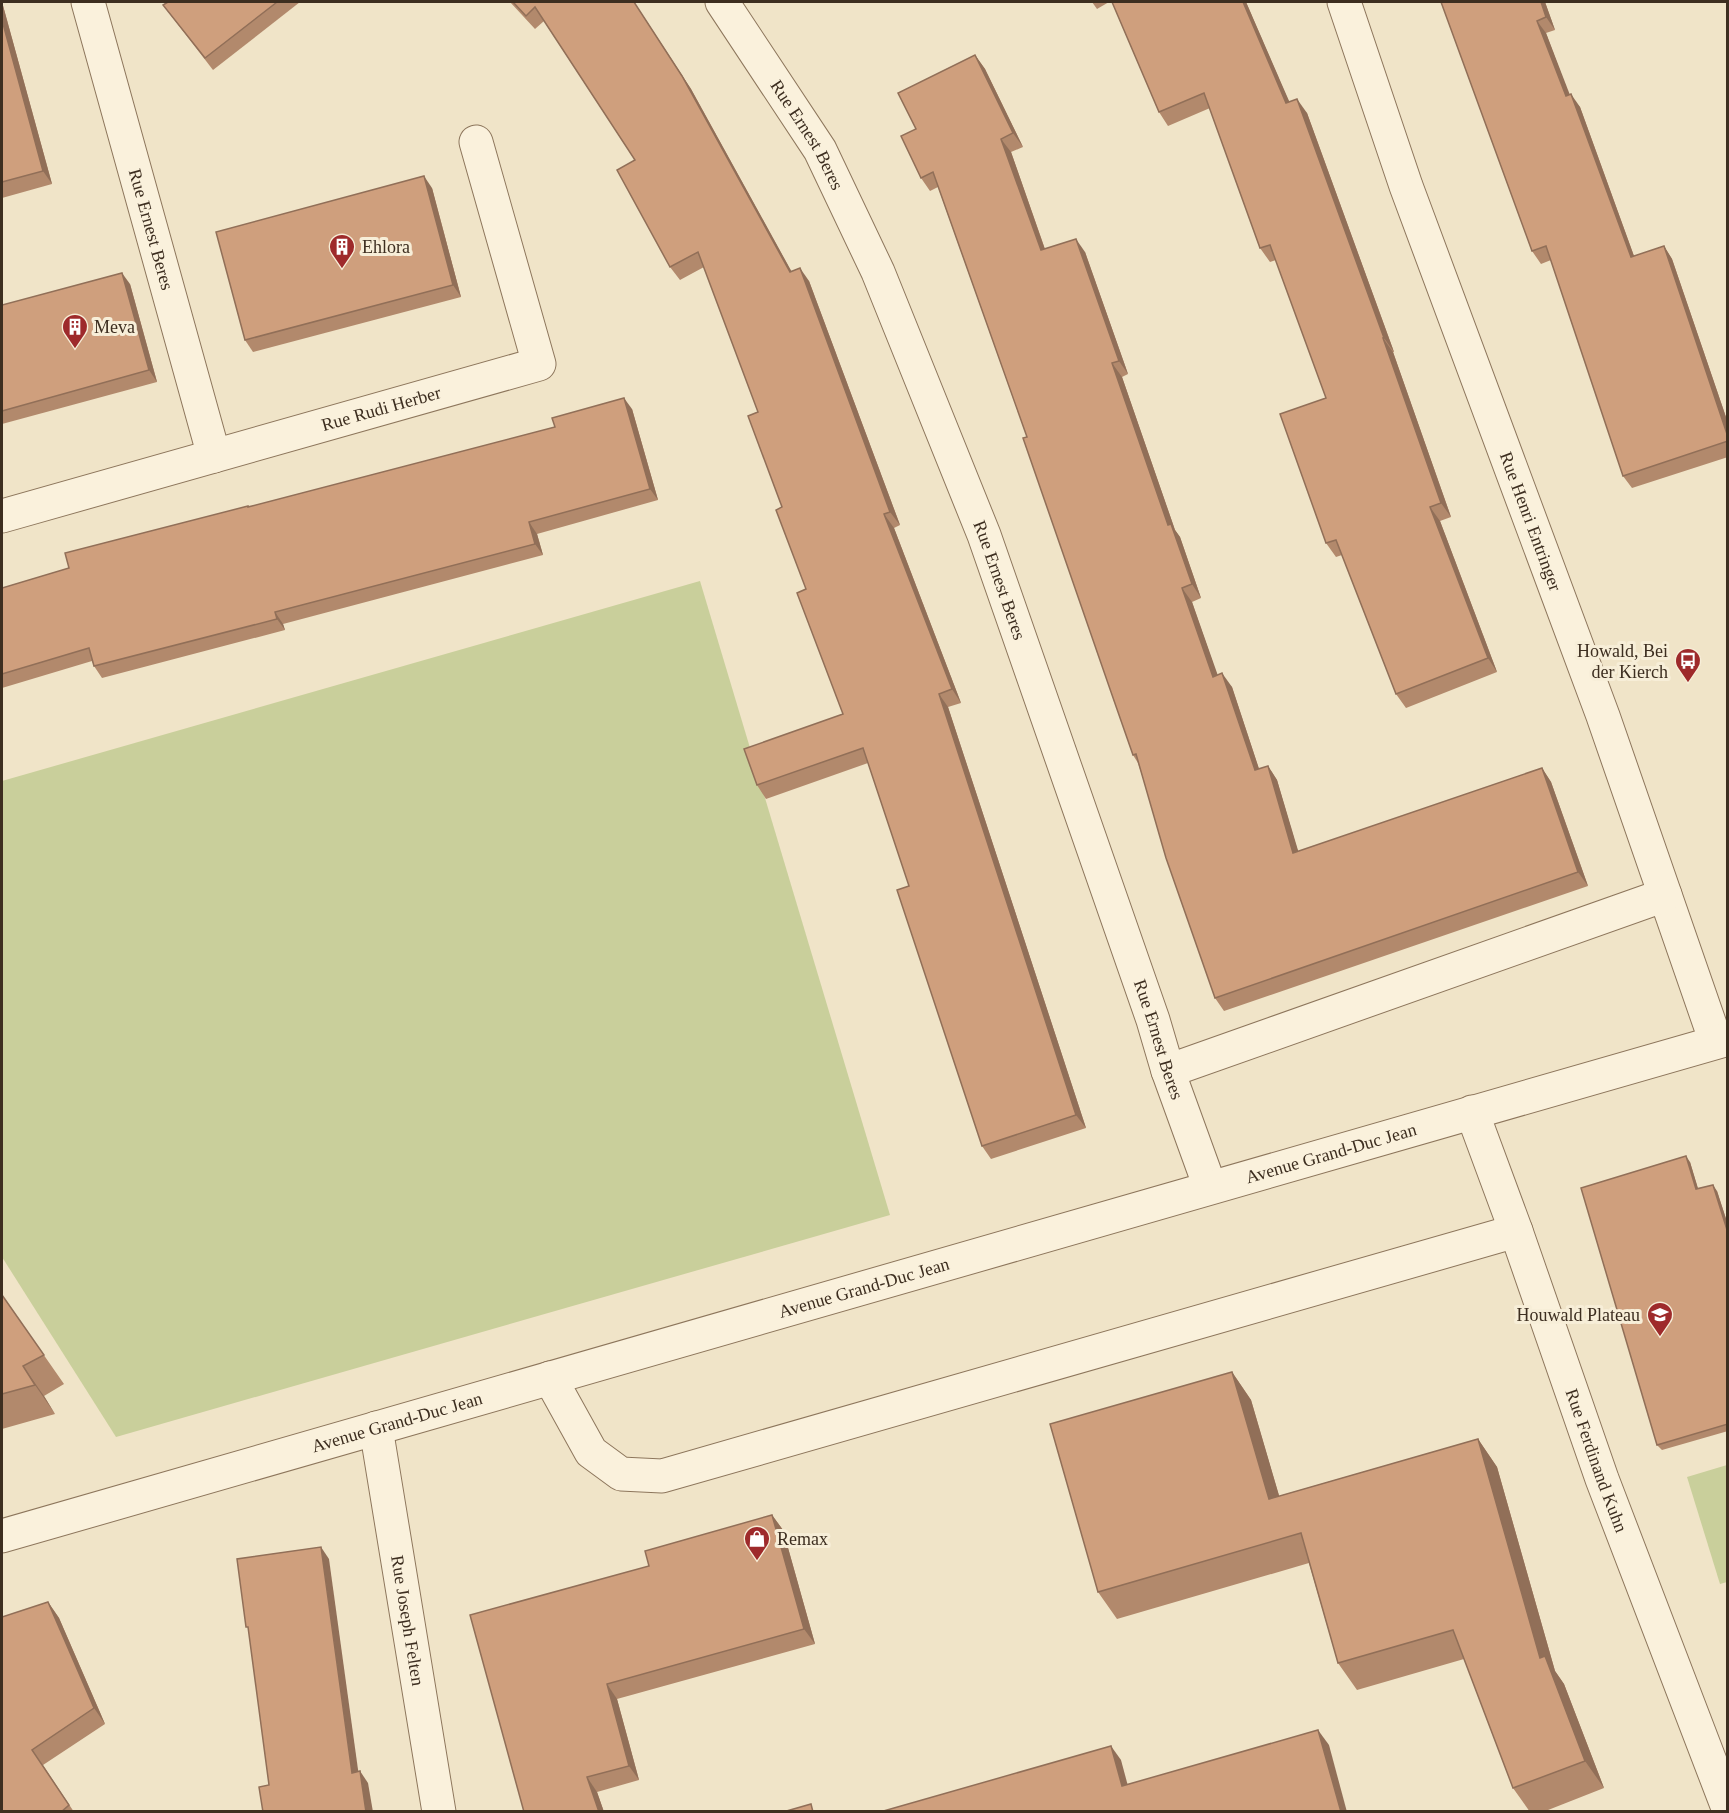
<svg xmlns="http://www.w3.org/2000/svg" width="1729" height="1813" font-family="Georgia,serif">
	<style>
		.green { fill: #c9cf9b }
		.lines { fill: none; stroke-linecap: round; stroke-linejoin: round }
		.street-casing { stroke: #8d765c; stroke-width: 35 }
		.street { stroke: #faf1dc; stroke-width: 33 }
		.wall { fill: #b2896c }
		.shaded-wall { fill: #916f58 }
		.building { fill: #cf9f7d; stroke: #916f58; stroke-width: 1.5 }
		.labels { text-anchor: middle; stroke-width: 6; stroke-linejoin: round; paint-order: stroke }
		.street-label { font-size: 18px; fill: #3d2e20; stroke: #f7eed8 }
		.poi-label { font-size: 18px; fill: #3d2e20; stroke: #f7eed8; text-anchor: start }
	</style>
	<rect width="100%" height="100%" fill="#f0e4c8"/>
	<!-- green -->
	<g class="green">
		<path d="M 700,581 L 890,1215 L 116,1437 L 2,1257 L 2,781 Z"/>
		<path d="M 1727,1465 L 1727,1582 L 1720,1584 L 1687,1477 Z"/>
	</g>
	<g class="lines">
		<defs>
			<g id="street">
				<path id="s1" d="M 88,2 L 214,456"/>
				<path id="s2" d="M 722,2 L 820,150 L 878,272 L 984,535 L 1153,1020 L 1168,1071 L 1210,1187"/>
				<path id="s3" d="M 1344,2 L 1406,186 L 1603,716 L 1716,1042"/>
				<path id="s4" d="M 2,516 L 539,364 L 476,142"/>
				<path d="M 1168,1071 L 1665,895"/>
				<path id="s5" d="M 1472,1112 L 1516,1231 L 1602,1479 L 1728,1808"/>
				<path d="M 550,1378 L 591,1452 L 621,1474 L 662,1476 L 1516,1231"/>
				<path id="s6" d="M 376,1428 L 439,1812"/>
				<path id="s7" d="M 2,1536 L 1728,1039"/>
			</g>
		</defs>
		<!-- street casing -->
		<use href="#street" class="street-casing"/>
		<!-- street -->
		<use href="#street" class="street"/>
	</g>
	<!-- wall -->
	<g class="wall">
		<path d="M 2,2 L 52,184 L 2,198 Z"/>
		<path d="M 168,2 L 300,2 L 213,70 L 163,5 Z"/>
		<path d="M 510,2 L 634,2 L 691,89 L 791,271 L 809,281 L 900,525 L 894,528 L 961,703 L 948,707 L 1086,1128 L 991,1159 L 982,1146 L 909,886 L 868,763 L 766,799 L 757,785 L 843,714 L 782,507 L 758,412 L 704,267 L 680,280 L 670,267 L 635,160 L 544,21 L 535,29 Z"/>
		<path d="M 1092,2 L 1109,2 L 1097,9 Z"/>
		<path d="M 1112,2 L 1246,2 L 1289,102 L 1307,113 L 1394,352 L 1393,352 L 1451,517 L 1440,521 L 1497,672 L 1406,708 L 1396,694 L 1342,555 L 1336,557 L 1326,543 L 1326,398 L 1276,260 L 1270,262 L 1260,248 L 1210,108 L 1168,126 L 1159,112 Z"/>
		<path d="M 1441,2 L 1545,2 L 1555,30 L 1546,33 L 1569,95 L 1580,107 L 1634,256 L 1664,246 L 1672,259 L 1728,423 L 1728,457 L 1632,488 L 1623,476 L 1551,260 L 1541,264 L 1532,251 Z"/>
		<path d="M 975,55 L 985,69 L 1023,147 L 1011,152 L 1045,249 L 1085,252 L 1128,374 L 1122,377 L 1175,530 L 1180,537 L 1201,598 L 1192,602 L 1217,675 L 1232,687 L 1259,769 L 1268,766 L 1277,780 L 1298,852 L 1542,768 L 1551,782 L 1588,886 L 1224,1011 L 1215,998 L 1138,763 L 1133,755 L 1027,437 L 938,187 L 930,191 L 921,178 L 916,129 Z"/>
		<path d="M 432,188 L 461,297 L 253,352 L 245,340 Z"/>
		<path d="M 130,284 L 157,382 L 2,424 L 2,305 Z"/>
		<path d="M 632,409 L 658,500 L 537,534 L 543,555 L 283,624 L 285,630 L 102,678 L 94,666 L 92,661 L 2,688 L 2,588 L 69,568 L 248,506 L 249,507 Z"/>
		<path d="M 1690,1162 L 1698,1189 L 1717,1191 L 1728,1225 L 1728,1431 L 1662,1450 L 1657,1445 Z"/>
		<path d="M 2,1295 L 64,1384 L 44,1396 L 55,1414 L 2,1429 Z"/>
		<path d="M 1232,1372 L 1251,1400 L 1279,1496 L 1478,1439 L 1497,1467 L 1555,1671 L 1564,1684 L 1604,1788 L 1543,1812 L 1530,1812 L 1513,1788 L 1464,1659 L 1357,1690 L 1338,1663 L 1309,1563 L 1117,1619 L 1098,1592 Z"/>
		<path d="M 772,1515 L 783,1530 L 815,1644 L 617,1699 L 639,1780 L 597,1792 L 604,1812 L 524,1812 L 649,1566 Z"/>
		<path d="M 48,1602 L 59,1618 L 105,1724 L 43,1765 L 74,1812 L 2,1812 Z"/>
	</g>
	<!-- shaded-wall -->
	<g class="shaded-wall">
		<path d="M 2,2 L 52,184 L 43,171 L 2,20 Z"/>
		<path d="M 634,2 L 691,89 L 799,285 L 790,272 Z"/>
		<path d="M 1243,2 L 1246,2 L 1296,117 L 1286,103 Z"/>
		<path d="M 1541,2 L 1545,2 L 1555,30 L 1546,17 Z"/>
		<path d="M 1537,21 L 1546,33 L 1575,108 L 1566,96 Z"/>
		<path d="M 975,55 L 985,69 L 1023,147 L 1013,133 Z"/>
		<path d="M 1571,94 L 1580,107 L 1639,270 L 1631,257 Z"/>
		<path d="M 1297,99 L 1307,113 L 1394,352 L 1384,338 Z"/>
		<path d="M 1001,139 L 1011,152 L 1050,264 L 1041,250 Z"/>
		<path d="M 424,176 L 432,188 L 461,297 L 453,285 Z"/>
		<path d="M 1076,239 L 1085,252 L 1128,374 L 1119,361 Z"/>
		<path d="M 1664,246 L 1672,259 L 1728,423 L 1728,437 Z"/>
		<path d="M 800,268 L 809,281 L 900,525 L 890,512 Z"/>
		<path d="M 122,273 L 130,284 L 157,382 L 149,370 Z"/>
		<path d="M 1383,338 L 1393,352 L 1451,517 L 1441,503 Z"/>
		<path d="M 1112,363 L 1122,377 L 1175,530 L 1180,537 L 1201,598 L 1192,584 L 1168,525 Z"/>
		<path d="M 624,398 L 632,409 L 658,500 L 650,489 Z"/>
		<path d="M 1430,507 L 1440,521 L 1497,672 L 1488,658 Z"/>
		<path d="M 884,514 L 894,528 L 961,703 L 952,689 Z"/>
		<path d="M 529,522 L 537,534 L 543,555 L 535,544 Z"/>
		<path d="M 1182,588 L 1192,602 L 1223,690 L 1213,677 Z"/>
		<path d="M 275,612 L 283,624 L 285,630 L 277,619 Z"/>
		<path d="M 1222,673 L 1232,687 L 1264,784 L 1255,770 Z"/>
		<path d="M 939,694 L 948,707 L 1086,1128 L 1076,1115 Z"/>
		<path d="M 1268,766 L 1277,780 L 1303,867 L 1293,853 Z"/>
		<path d="M 1542,768 L 1551,782 L 1588,886 L 1578,872 Z"/>
		<path d="M 1686,1156 L 1690,1162 L 1700,1195 L 1696,1189 Z"/>
		<path d="M 1713,1185 L 1717,1191 L 1728,1225 L 1728,1233 Z"/>
		<path d="M 23,1366 L 44,1396 L 55,1414 L 35,1385 Z"/>
		<path d="M 1232,1372 L 1251,1400 L 1288,1526 L 1269,1499 Z"/>
		<path d="M 1478,1439 L 1497,1467 L 1555,1671 L 1564,1684 L 1604,1788 L 1585,1761 L 1540,1658 Z"/>
		<path d="M 772,1515 L 783,1530 L 815,1644 L 804,1629 Z"/>
		<path d="M 321,1547 L 329,1559 L 360,1784 L 352,1773 Z"/>
		<path d="M 48,1602 L 59,1618 L 105,1724 L 94,1708 Z"/>
		<path d="M 607,1684 L 617,1699 L 639,1780 L 629,1766 Z"/>
		<path d="M 1318,1730 L 1329,1745 L 1347,1812 L 1341,1812 Z"/>
		<path d="M 1111,1746 L 1121,1760 L 1132,1801 L 1122,1786 Z"/>
		<path d="M 360,1771 L 368,1783 L 373,1812 L 366,1812 Z"/>
		<path d="M 587,1777 L 597,1792 L 604,1812 L 599,1812 Z"/>
	</g>
	<!-- building -->
	<g class="building">
		<path d="M 168,2 L 277,2 L 205,58 L 163,5 Z"/>
		<path d="M 513,2 L 634,2 L 682,76 L 790,272 L 800,268 L 890,512 L 884,514 L 952,689 L 939,694 L 1076,1115 L 982,1146 L 897,890 L 909,886 L 863,748 L 757,785 L 744,749 L 843,714 L 797,593 L 806,589 L 776,510 L 782,507 L 748,416 L 758,412 L 698,252 L 670,267 L 617,170 L 635,160 L 535,7 L 526,16 Z"/>
		<path d="M 1112,2 L 1243,2 L 1286,103 L 1297,99 L 1384,338 L 1383,338 L 1441,503 L 1430,507 L 1488,658 L 1396,694 L 1336,540 L 1326,543 L 1280,414 L 1326,398 L 1270,245 L 1260,248 L 1204,93 L 1159,112 Z"/>
		<path d="M 1441,2 L 1541,2 L 1546,17 L 1537,21 L 1566,96 L 1571,94 L 1631,257 L 1664,246 L 1728,437 L 1728,441 L 1623,476 L 1546,246 L 1532,251 Z"/>
		<path d="M 2,20 L 43,171 L 2,182 Z"/>
		<path d="M 975,55 L 1013,133 L 1001,139 L 1041,250 L 1076,239 L 1119,361 L 1112,363 L 1168,525 L 1171,524 L 1192,584 L 1182,588 L 1213,677 L 1222,673 L 1255,770 L 1268,766 L 1293,853 L 1542,768 L 1578,872 L 1215,998 L 1166,858 L 1136,754 L 1133,755 L 1111,692 L 1023,438 L 1027,437 L 933,172 L 921,178 L 901,136 L 916,129 L 898,93 Z"/>
		<path d="M 424,176 L 453,285 L 245,340 L 216,232 Z"/>
		<path d="M 122,273 L 149,370 L 2,411 L 2,305 Z"/>
		<path d="M 624,398 L 650,489 L 529,522 L 535,544 L 275,612 L 277,619 L 94,666 L 89,648 L 2,674 L 2,588 L 69,568 L 65,553 L 248,506 L 248,507 L 555,427 L 552,418 Z"/>
		<path d="M 1686,1156 L 1696,1189 L 1713,1185 L 1728,1233 L 1728,1424 L 1657,1445 L 1581,1188 Z"/>
		<path d="M 2,1295 L 44,1355 L 23,1366 L 35,1385 L 2,1394 Z"/>
		<path d="M 1232,1372 L 1269,1499 L 1478,1439 L 1540,1658 L 1545,1656 L 1585,1761 L 1513,1788 L 1453,1630 L 1338,1663 L 1301,1533 L 1098,1592 L 1050,1424 Z"/>
		<path d="M 772,1515 L 804,1629 L 607,1684 L 629,1766 L 587,1777 L 599,1812 L 524,1812 L 470,1615 L 649,1566 L 645,1551 Z"/>
		<path d="M 321,1547 L 352,1773 L 360,1771 L 366,1812 L 263,1812 L 259,1787 L 269,1785 L 248,1627 L 246,1627 L 237,1559 Z"/>
		<path d="M 48,1602 L 94,1708 L 32,1750 L 69,1805 L 61,1812 L 2,1812 L 2,1617 Z"/>
		<path d="M 1318,1730 L 1341,1812 L 880,1812 L 1111,1746 L 1122,1786 Z"/>
		<path d="M 811,1804 L 813,1812 L 783,1812 Z"/>
	</g>
	<!-- icons -->
	<defs>
		<symbol id="building-pin" viewBox="-11 -11 22 30"><path d="M0 17L-7.5 6A9.5 9.5 0 1 1 7.5 6Z" fill="#9e2a2b" stroke="#f7eed8"/><path d="M-4-6H4V6H1V3H-1V6H-4ZM-2.5-4.3h1.7v1.8h-1.7ZM.8-4.3h1.7v1.8H.8ZM-2.5-1h1.7V.8h-1.7ZM.8-1h1.7V.8H.8Z" fill="#fff"/></symbol>
		<symbol id="bus-pin" viewBox="-11 -11 22 30"><path d="M0 17L-7.5 6A9.5 9.5 0 1 1 7.5 6Z" fill="#9e2a2b" stroke="#f7eed8"/><path d="M-5-6H5V4H4V6H2V4H-2V6H-4V4H-5ZM-3.5-4V0h7V-4ZM-3.5 1.2v1.5H-2V1.2ZM2 1.2v1.5H3.5V1.2Z" fill="#fff"/></symbol>
		<symbol id="school-pin" viewBox="-11 -11 22 30"><path d="M0 17L-7.5 6A9.5 9.5 0 1 1 7.5 6Z" fill="#9e2a2b" stroke="#f7eed8"/><path d="M0-5L7-2L0 1L-7-2ZM-4 1L0 2.5L4 1V4Q0 6-4 4Z" fill="#fff"/></symbol>
		<symbol id="shop-pin" viewBox="-11 -11 22 30"><path d="M0 17L-7.5 6A9.5 9.5 0 1 1 7.5 6Z" fill="#9e2a2b" stroke="#f7eed8"/><path d="M-5-2.5h2.3a2.7 3.5 0 0 1 5.4 0H5L5.5 6h-11ZM-1.5-2.5h3a1.5 2.3 0 0 0-3 0Z" fill="#fff"/></symbol>
	</defs>
	<g fill-rule="evenodd">
		<use href="#building-pin" x="327" y="232" width="30" height="40"/>
		<use href="#building-pin" x="60" y="312" width="30" height="40"/>
		<use href="#bus-pin" x="1673" y="646" width="30" height="40"/>
		<use href="#school-pin" x="1645" y="1300" width="30" height="40"/>
		<use href="#shop-pin" x="742" y="1524" width="30" height="40"/>
	</g>
	<g class="labels">
		<!-- street labels -->
		<g class="street-label">
			<text dy="6" stroke="none"><textPath href="#s2" startOffset="158">Rue Ernest Beres</textPath></text>
			<text dy="6" stroke="none"><textPath href="#s1" startOffset="236">Rue Ernest Beres</textPath></text>
			<text dy="6" stroke="none"><textPath href="#s4" startOffset="394">Rue Rudi Herber</textPath></text>
			<text dy="6" stroke="none"><textPath href="#s3" startOffset="552">Rue Henri Entringer</textPath></text>
			<text dy="6" stroke="none"><textPath href="#s2" startOffset="644">Rue Ernest Beres</textPath></text>
			<text dy="6" stroke="none"><textPath href="#s2" startOffset="1130">Rue Ernest Beres</textPath></text>
			<text dy="6" stroke="none"><textPath href="#s7" startOffset="1383">Avenue Grand-Duc Jean</textPath></text>
			<text dy="6" stroke="none"><textPath href="#s7" startOffset="897">Avenue Grand-Duc Jean</textPath></text>
			<text dy="6" stroke="none"><textPath href="#s7" startOffset="411">Avenue Grand-Duc Jean</textPath></text>
			<text dy="6" stroke="none"><textPath href="#s5" startOffset="370">Rue Ferdinand Kuhn</textPath></text>
			<text dy="6" stroke="none"><textPath href="#s6" startOffset="195">Rue Joseph Felten</textPath></text>
		</g>
		<!-- poi labels -->
		<g class="poi-label">
			<text x="362" y="253">Ehlora</text>
			<text x="94" y="333">Meva</text>
			<text x="1668" y="657" text-anchor="end">Howald, Bei<tspan x="1668" dy="21">der Kierch</tspan></text>
			<text x="1640" y="1321" text-anchor="end">Houwald Plateau</text>
			<text x="777" y="1545">Remax</text>
		</g>
	</g>
	<!-- border -->
	<rect width="1729" height="1813" fill="none" stroke="#3d2e20" stroke-width="6"/>
</svg>
